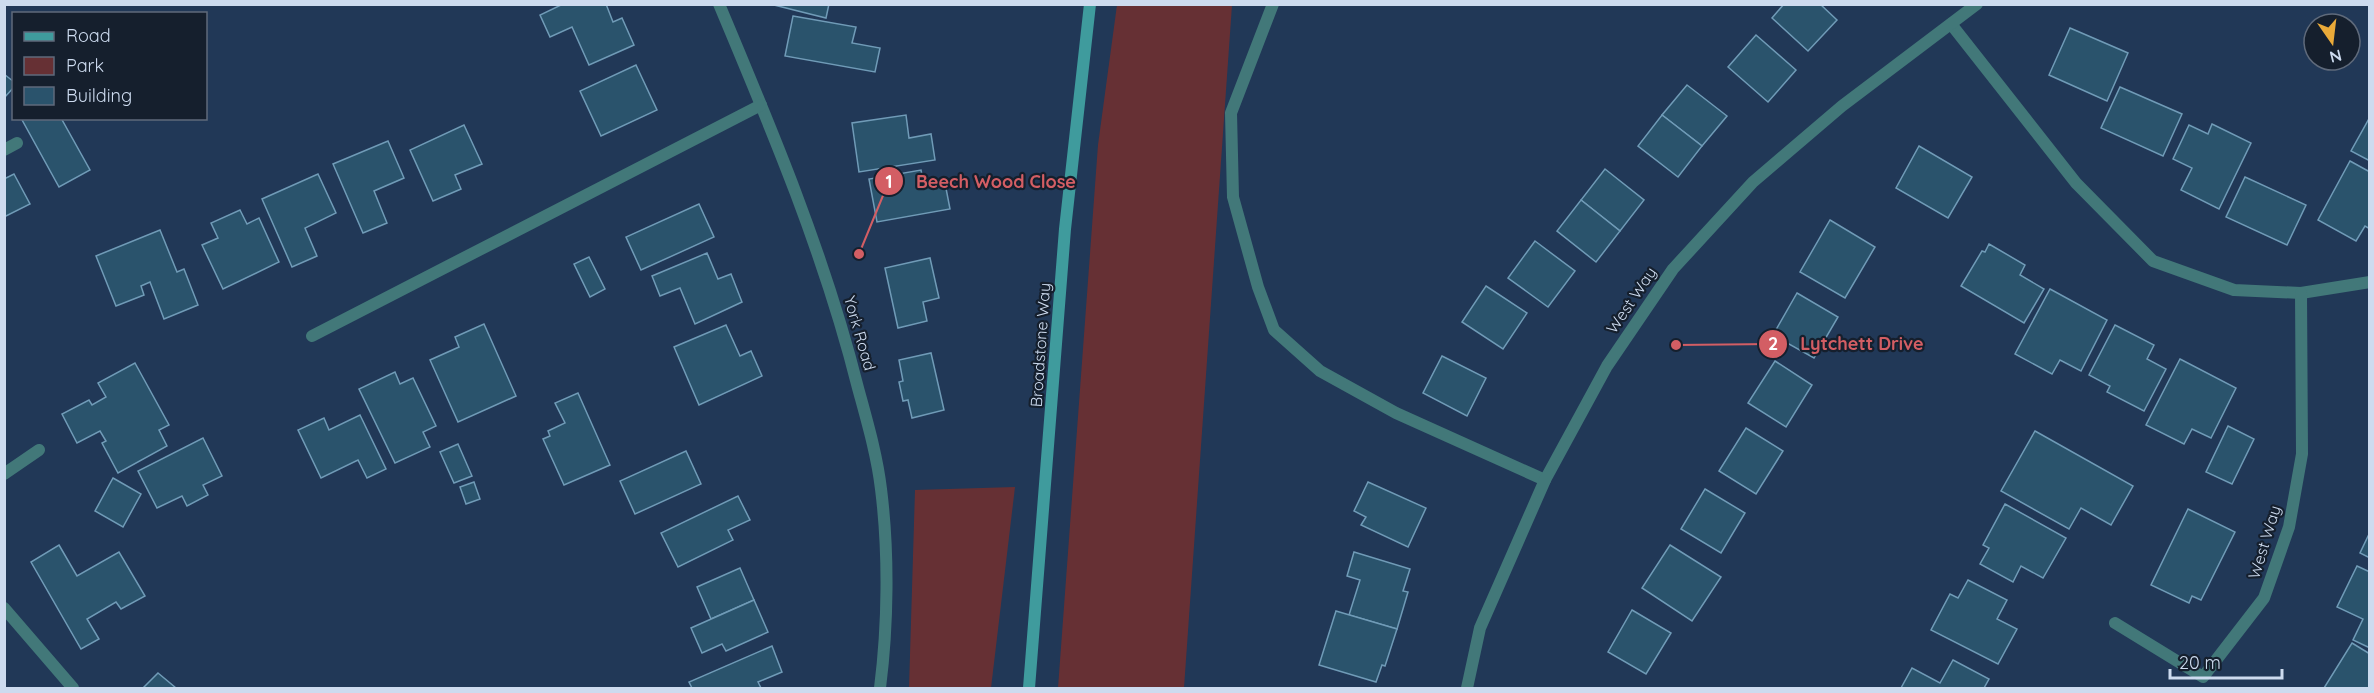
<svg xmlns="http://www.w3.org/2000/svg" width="2374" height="693" font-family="Quicksand,sans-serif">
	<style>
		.green { fill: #663034 }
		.building { fill: #2a536c; stroke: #709bb7; stroke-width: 1.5 }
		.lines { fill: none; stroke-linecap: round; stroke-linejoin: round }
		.lane { stroke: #427879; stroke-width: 12 }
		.street { stroke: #427879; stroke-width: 12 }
		.secondary { stroke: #3f9b9d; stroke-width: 12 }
		.labels { text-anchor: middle; stroke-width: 4.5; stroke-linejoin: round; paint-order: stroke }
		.street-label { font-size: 16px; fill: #cddbef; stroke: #151f2d }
		.leader { fill: none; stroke: #d35e64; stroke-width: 2 }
		.callout-dot { fill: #d35e64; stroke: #151f2d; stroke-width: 2 }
		.mark-label { font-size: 18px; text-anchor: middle; font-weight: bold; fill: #fff }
		.callout-label { font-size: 18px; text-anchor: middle; font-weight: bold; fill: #d35e64; stroke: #151f2d; stroke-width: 4.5; stroke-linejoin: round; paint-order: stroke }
	</style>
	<rect width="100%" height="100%" fill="#213857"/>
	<!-- green -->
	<g class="green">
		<path d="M 1117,5 L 1232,5 L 1184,688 L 1058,688 L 1098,145 Z"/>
		<path d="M 1015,487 L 991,688 L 909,688 L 915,490 Z"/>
	</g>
	<!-- building -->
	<g class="building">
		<path d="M 563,4 L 606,4 L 613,22 L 622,18 L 634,45 L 589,65 L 572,27 L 550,37 L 540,15 Z"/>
		<path d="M 770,4 L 829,4 L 826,18 Z"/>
		<path d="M 1784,4 L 1820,4 L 1837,20 L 1808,51 L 1772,18 Z"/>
		<path d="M 793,16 L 856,27 L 852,43 L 880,48 L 875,72 L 785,56 Z"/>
		<path d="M 2070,28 L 2128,53 L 2107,101 L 2049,75 Z"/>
		<path d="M 1756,35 L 1796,70 L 1768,102 L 1728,67 Z"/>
		<path d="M 636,65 L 657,110 L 601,136 L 580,91 Z"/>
		<path d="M 4,74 L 14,82 L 14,87 L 4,98 Z"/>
		<path d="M 1687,85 L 1727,116 L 1702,146 L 1662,115 Z"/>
		<path d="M 2120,87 L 2182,114 L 2163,156 L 2101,128 Z"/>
		<path d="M 906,115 L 909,138 L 931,134 L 935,160 L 859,172 L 852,123 Z"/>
		<path d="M 1662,115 L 1702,146 L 1678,177 L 1638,146 Z"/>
		<path d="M 2370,117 L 2370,161 L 2351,151 Z"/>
		<path d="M 21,118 L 61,118 L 90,170 L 59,187 Z"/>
		<path d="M 2212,124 L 2251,143 L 2219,209 L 2181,190 L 2192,168 L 2173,159 L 2189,125 L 2208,134 Z"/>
		<path d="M 464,125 L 482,164 L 455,175 L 461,189 L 433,201 L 410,150 Z"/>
		<path d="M 388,141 L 404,178 L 374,191 L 387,223 L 363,233 L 333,164 Z"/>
		<path d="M 1919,146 L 1972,177 L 1948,218 L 1896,188 Z"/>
		<path d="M 2350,161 L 2370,172 L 2370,229 L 2365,226 L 2356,241 L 2318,220 Z"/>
		<path d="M 1605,169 L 1644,200 L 1620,231 L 1581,200 Z"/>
		<path d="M 921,170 L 924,186 L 945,183 L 950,209 L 877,222 L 869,179 Z"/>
		<path d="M 14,174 L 30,204 L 4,217 L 4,179 Z"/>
		<path d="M 318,174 L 336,213 L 305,228 L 317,256 L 292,267 L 262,199 Z"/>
		<path d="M 2245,177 L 2306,205 L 2287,245 L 2226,217 Z"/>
		<path d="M 1581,200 L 1620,231 L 1596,262 L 1557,231 Z"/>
		<path d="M 699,204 L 714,237 L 641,270 L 626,237 Z"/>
		<path d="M 240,210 L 247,224 L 259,218 L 279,262 L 223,289 L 202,245 L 218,238 L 211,223 Z"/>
		<path d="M 1830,220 L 1875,247 L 1845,298 L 1800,272 Z"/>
		<path d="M 160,230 L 177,272 L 184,269 L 198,305 L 164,319 L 150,282 L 141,286 L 144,295 L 116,306 L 96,256 Z"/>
		<path d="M 1535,241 L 1575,271 L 1548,307 L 1508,278 Z"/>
		<path d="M 1989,244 L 2025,265 L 2020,275 L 2044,289 L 2024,323 L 1961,286 L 1982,251 L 1985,252 Z"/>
		<path d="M 707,253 L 718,279 L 731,274 L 742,302 L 695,324 L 680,288 L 660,296 L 652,276 Z"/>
		<path d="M 589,257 L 605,289 L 590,297 L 574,264 Z"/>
		<path d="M 930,258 L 939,298 L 923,302 L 927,321 L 898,328 L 885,268 Z"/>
		<path d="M 1486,286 L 1527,313 L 1503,349 L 1462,322 Z"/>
		<path d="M 2050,289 L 2107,320 L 2081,371 L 2060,360 L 2052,374 L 2015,354 Z"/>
		<path d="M 1797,293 L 1838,317 L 1814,358 L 1773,335 Z"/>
		<path d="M 484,324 L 516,396 L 458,422 L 430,360 L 459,347 L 455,337 Z"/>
		<path d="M 726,325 L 740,356 L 751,351 L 762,376 L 699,405 L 674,347 Z"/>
		<path d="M 2115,325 L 2154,345 L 2147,359 L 2166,369 L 2144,411 L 2107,392 L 2110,386 L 2089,375 Z"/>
		<path d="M 931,353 L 944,410 L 912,418 L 908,400 L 903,401 L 899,382 L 903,381 L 899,360 Z"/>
		<path d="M 1442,356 L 1486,378 L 1467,416 L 1423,393 Z"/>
		<path d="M 2180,359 L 2236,388 L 2211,438 L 2192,429 L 2184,444 L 2146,425 Z"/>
		<path d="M 1775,361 L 1812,385 L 1786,427 L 1748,403 Z"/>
		<path d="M 135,363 L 169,425 L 159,430 L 167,446 L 118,473 L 102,443 L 106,441 L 100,431 L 77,443 L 62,414 L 89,400 L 92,405 L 106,397 L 98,383 Z"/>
		<path d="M 395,372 L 400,384 L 413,378 L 436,426 L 423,432 L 430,447 L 395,463 L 359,389 Z"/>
		<path d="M 578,393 L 610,465 L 564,485 L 543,439 L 550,436 L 548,431 L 565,423 L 555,403 Z"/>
		<path d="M 360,415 L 386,469 L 367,478 L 358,460 L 321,478 L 298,430 L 324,418 L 329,430 Z"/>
		<path d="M 2228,426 L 2254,439 L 2232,484 L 2206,472 Z"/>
		<path d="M 1746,428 L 1783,451 L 1756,494 L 1719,471 Z"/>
		<path d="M 2035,431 L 2133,486 L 2111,525 L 2081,508 L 2069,529 L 2001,491 Z"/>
		<path d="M 203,438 L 222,476 L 203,485 L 208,495 L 187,506 L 182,496 L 157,508 L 138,471 Z"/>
		<path d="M 458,444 L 472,476 L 454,483 L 440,452 Z"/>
		<path d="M 686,451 L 701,484 L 635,514 L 620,481 Z"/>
		<path d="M 113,478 L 141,494 L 123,527 L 95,511 Z"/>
		<path d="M 474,482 L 480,499 L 466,504 L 460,487 Z"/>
		<path d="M 1368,482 L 1426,508 L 1408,547 L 1361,525 L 1366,517 L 1354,511 Z"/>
		<path d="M 1705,489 L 1745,513 L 1721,553 L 1681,529 Z"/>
		<path d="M 738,496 L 750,520 L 728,530 L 733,540 L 678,567 L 661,533 Z"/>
		<path d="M 2005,504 L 2066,538 L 2043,578 L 2021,566 L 2013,582 L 1980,564 L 1989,548 L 1983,545 Z"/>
		<path d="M 2188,509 L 2235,532 L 2201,600 L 2192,596 L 2189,603 L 2151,585 Z"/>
		<path d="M 2370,532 L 2370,558 L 2360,553 Z"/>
		<path d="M 59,545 L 77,576 L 119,552 L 145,596 L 121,609 L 116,602 L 87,619 L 99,639 L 81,649 L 31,562 Z"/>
		<path d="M 1670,545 L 1721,577 L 1692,621 L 1642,588 Z"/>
		<path d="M 1354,552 L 1410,569 L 1403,591 L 1408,592 L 1397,629 L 1349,615 L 1360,580 L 1347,576 Z"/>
		<path d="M 2357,566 L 2370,572 L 2370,648 L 2353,640 L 2363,619 L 2337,607 Z"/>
		<path d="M 740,568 L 754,600 L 711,619 L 697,587 Z"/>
		<path d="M 1968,580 L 2007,600 L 1997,619 L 2017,629 L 1998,664 L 1931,630 L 1950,594 L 1958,598 Z"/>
		<path d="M 754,600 L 768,632 L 726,651 L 722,644 L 702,653 L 691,628 Z"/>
		<path d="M 1632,610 L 1671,633 L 1646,674 L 1608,652 Z"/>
		<path d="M 1336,611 L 1397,629 L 1385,666 L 1382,665 L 1376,682 L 1319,665 Z"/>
		<path d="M 2352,643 L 2370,654 L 2370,688 L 2324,688 Z"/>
		<path d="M 772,646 L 782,672 L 758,682 L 761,688 L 692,688 L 689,682 Z"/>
		<path d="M 1953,660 L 1989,679 L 1984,688 L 1901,688 L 1912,668 L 1940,683 Z"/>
		<path d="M 158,673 L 176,688 L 143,688 Z"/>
	</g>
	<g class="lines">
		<!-- lane -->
		<g class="lane">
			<path d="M 4,150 L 17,143"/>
			<path d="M 4,474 L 39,450"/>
			<path d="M 4,608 L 73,688"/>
		</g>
		<!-- street -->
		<g class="street">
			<path d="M 719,4 C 772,130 825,256 858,388 C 867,421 877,455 881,489 C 889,553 888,625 880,688"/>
			<path d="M 1273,4 L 1231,113 L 1233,197 L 1258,287 L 1274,330 L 1320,371 L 1396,413 L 1545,480"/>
			<path d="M 1951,24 L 2076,183 L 2153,261 L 2234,290 L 2301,293 L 2370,282"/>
			<path d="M 312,336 L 761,105"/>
			<path d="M 2115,623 L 2203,677 L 2264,598 L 2289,527 L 2302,454 L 2301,293"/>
			<path d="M 1467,688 L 1480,628 L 1545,480 L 1607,366 L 1673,269 L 1753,182 L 1842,106 L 1977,4"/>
		</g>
		<!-- secondary -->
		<path class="secondary" d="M 1029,688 L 1065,229 L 1090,4"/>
	</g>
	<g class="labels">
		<!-- street labels -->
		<g class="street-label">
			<text transform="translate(1631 300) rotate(-56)" y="6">West Way</text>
			<text transform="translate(860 333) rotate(74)" y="6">York Road</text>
			<text transform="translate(1040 345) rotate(-86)" y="6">Broadstone Way</text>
			<text transform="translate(2264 542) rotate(-73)" y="6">West Way</text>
		</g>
	</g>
	<!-- callouts -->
	<path class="leader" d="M859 254L889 181M1676 345L1773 344"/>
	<g class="callout-dot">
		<circle cx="859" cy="254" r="6"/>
		<circle cx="1676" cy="345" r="6"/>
		<circle cx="889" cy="181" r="15"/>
		<circle cx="1773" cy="344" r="15"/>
	</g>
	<g class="mark-label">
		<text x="889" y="188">1</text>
		<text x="1773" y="350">2</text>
	</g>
	<g class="callout-label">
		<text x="996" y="188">Beech Wood Close</text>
		<text x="1862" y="350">Lytchett Drive</text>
	</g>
	<!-- border -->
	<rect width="2374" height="693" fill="none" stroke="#cddbef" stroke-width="12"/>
	<!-- legend -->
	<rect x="12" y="12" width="195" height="108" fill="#151f2d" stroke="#5f6a7b" stroke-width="1.5"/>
	<rect x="24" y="32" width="30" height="9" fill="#3f9b9d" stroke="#5f6a7b" stroke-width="1.5"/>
	<text x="66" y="42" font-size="18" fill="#cddbef">Road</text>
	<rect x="24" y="57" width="30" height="18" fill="#663034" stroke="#5f6a7b" stroke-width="1.5"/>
	<text x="66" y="72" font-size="18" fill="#cddbef">Park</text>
	<rect x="24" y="87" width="30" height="18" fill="#2a536c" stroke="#5f6a7b" stroke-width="1.5"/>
	<text x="66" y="102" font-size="18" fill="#cddbef">Building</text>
	<!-- north arrow -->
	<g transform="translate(2332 42) rotate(166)"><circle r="28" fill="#151f2d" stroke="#5f6a7b" stroke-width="1.5"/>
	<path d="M0-4.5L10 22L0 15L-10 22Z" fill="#eaaa39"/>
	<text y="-9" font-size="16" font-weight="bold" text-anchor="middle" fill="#cddbef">N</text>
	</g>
	<!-- scale -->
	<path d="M2170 669v9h112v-9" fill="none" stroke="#cddbef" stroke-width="3"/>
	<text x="2179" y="669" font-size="18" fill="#cddbef" stroke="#151f2d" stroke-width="4.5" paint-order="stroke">20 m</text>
</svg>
